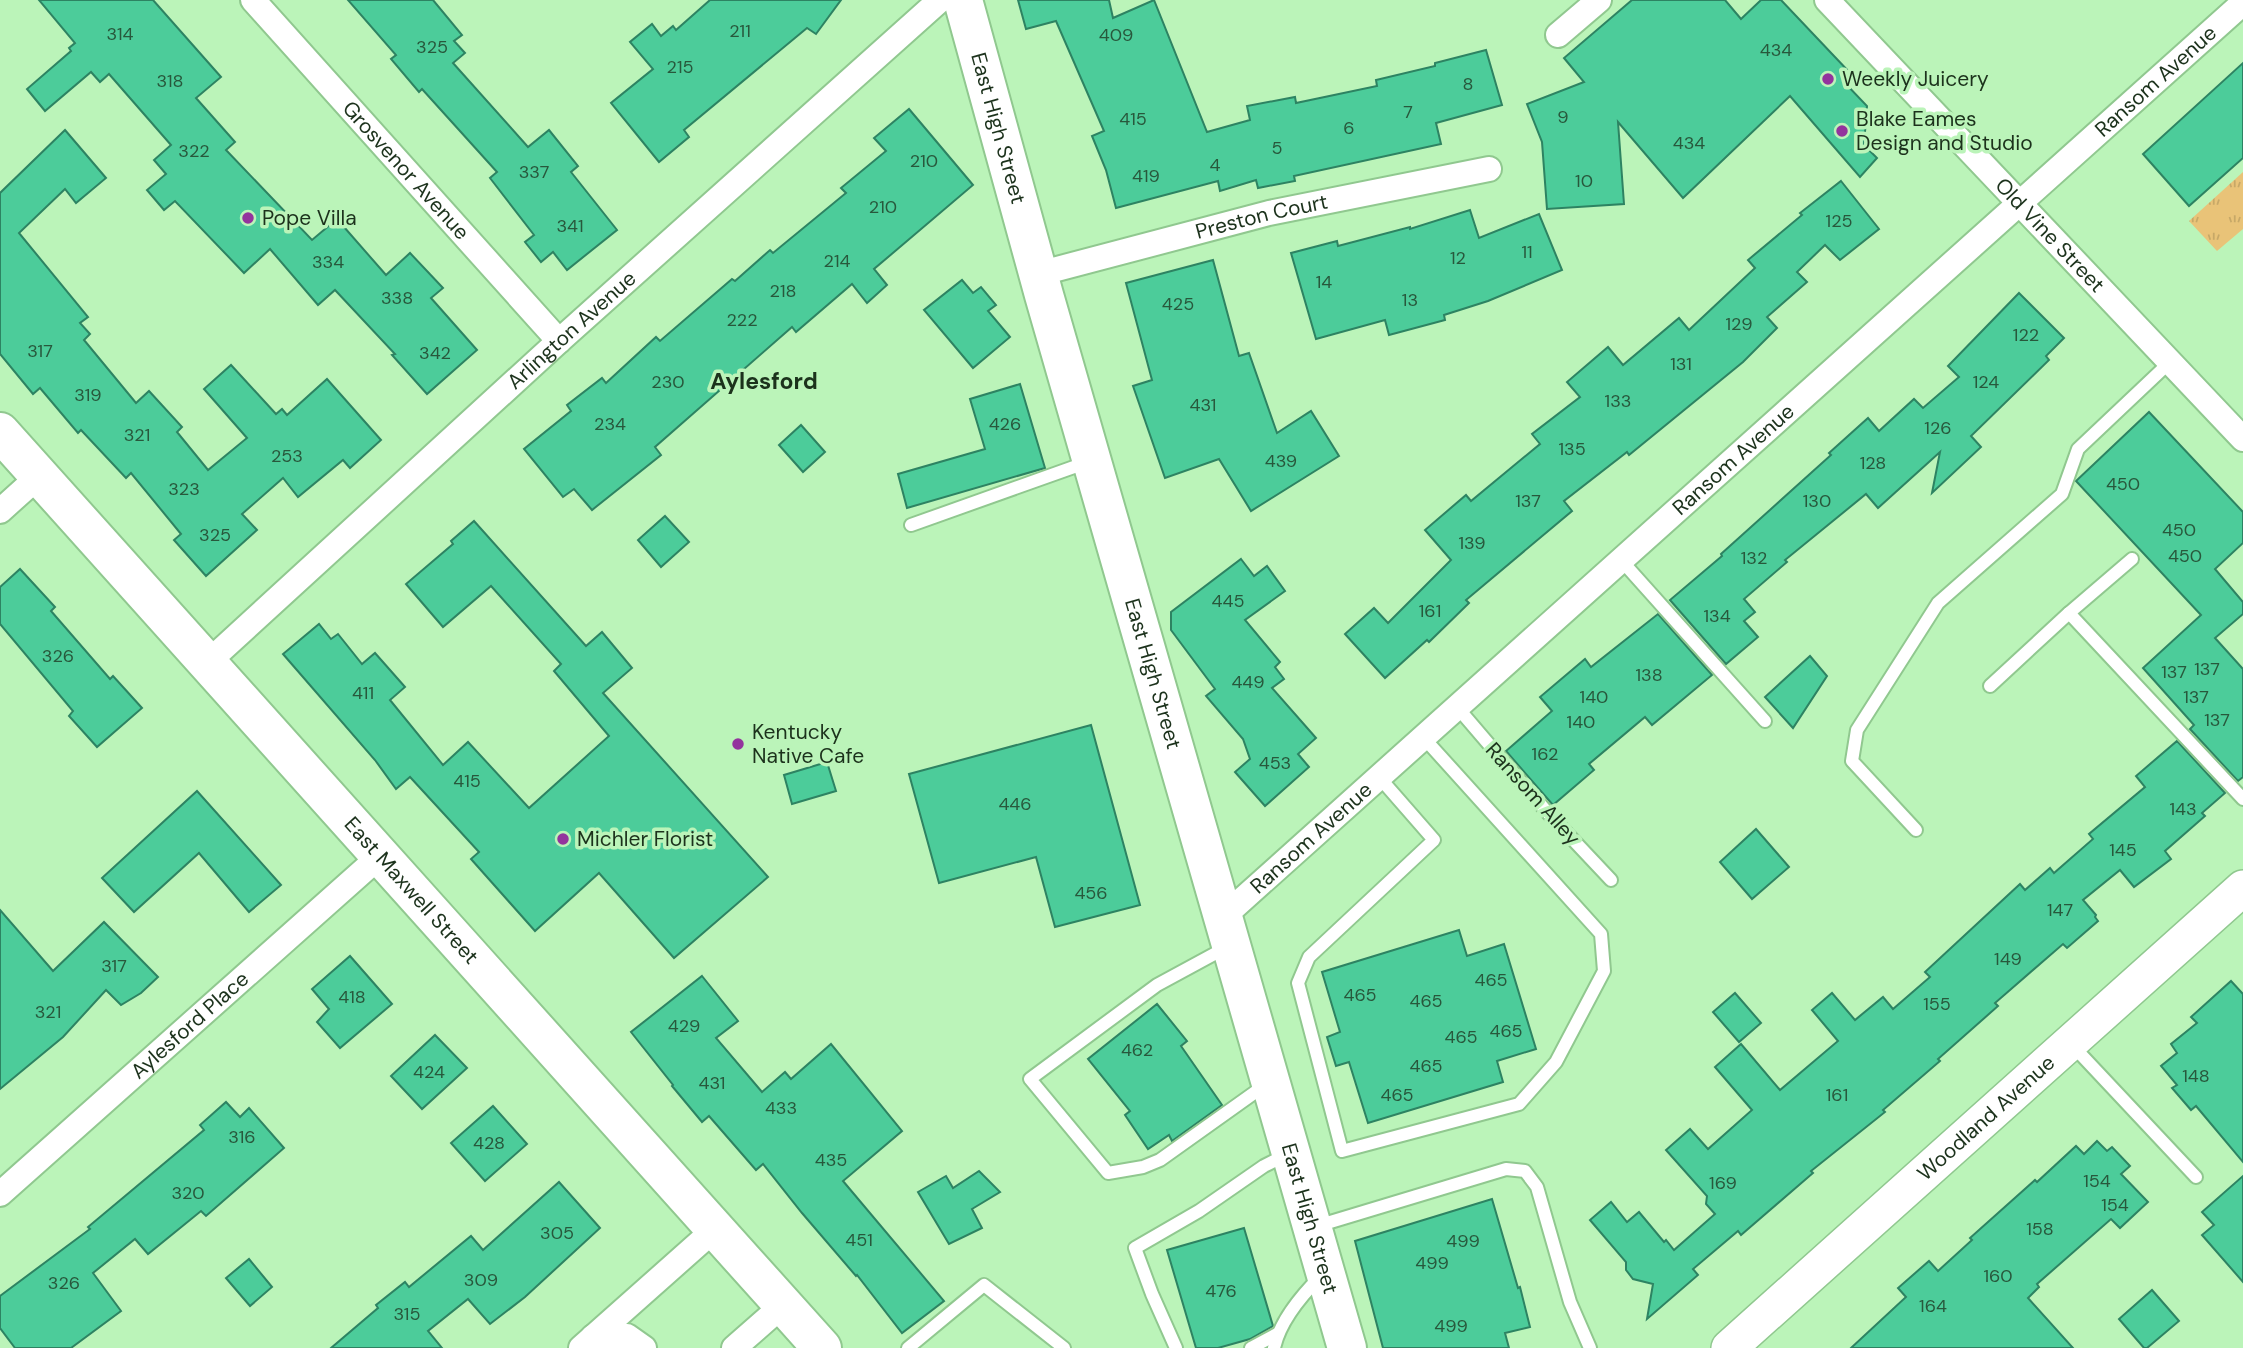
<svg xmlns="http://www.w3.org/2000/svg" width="2243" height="1348" font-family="'DM Sans',sans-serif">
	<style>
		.park { fill: url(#park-tufts) }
		.building { fill: #4ccc9a; stroke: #2d8362; stroke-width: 2 }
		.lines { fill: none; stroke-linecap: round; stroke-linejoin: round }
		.lane-casing { stroke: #90c88f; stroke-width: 16 }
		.street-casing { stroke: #90c88f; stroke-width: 28 }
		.secondary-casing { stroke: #90c88f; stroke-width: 38 }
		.primary-casing { stroke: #90c88f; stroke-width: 42 }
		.lane { stroke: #fff; stroke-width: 12 }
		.street { stroke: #fff; stroke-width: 24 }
		.secondary { stroke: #fff; stroke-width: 35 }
		.primary { stroke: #fff; stroke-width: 38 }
		.poi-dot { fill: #93349d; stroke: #bbf4b9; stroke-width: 2.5 }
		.labels { text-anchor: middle; stroke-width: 7; stroke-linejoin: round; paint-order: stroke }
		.number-label { font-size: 18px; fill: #28583c }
		.poi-label { font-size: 21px; fill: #1c321c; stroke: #bbf4b9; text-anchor: start }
		.street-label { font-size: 21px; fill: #1c321c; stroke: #bbf4b9 }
		.neighbourhood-label { font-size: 23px; font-weight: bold; fill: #1c321c; stroke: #bbf4b9 }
	</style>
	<defs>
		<pattern id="park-tufts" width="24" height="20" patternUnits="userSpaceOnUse" patternTransform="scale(1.75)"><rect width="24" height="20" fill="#e9c378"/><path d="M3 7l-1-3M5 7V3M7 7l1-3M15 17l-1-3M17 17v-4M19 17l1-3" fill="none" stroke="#c7a867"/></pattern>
	</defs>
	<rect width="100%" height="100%" fill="#bbf4b9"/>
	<!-- park -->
	<path class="park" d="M 2243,172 L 2243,229 L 2217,251 L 2189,221 Z"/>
	<!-- building -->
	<g class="building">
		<path d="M 39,0 L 153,0 L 221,77 L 196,98 L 235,142 L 226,150 L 312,240 L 337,219 L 386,275 L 410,253 L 443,288 L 431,298 L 477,350 L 427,394 L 392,355 L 395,354 L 335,290 L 318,305 L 270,249 L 244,273 L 175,201 L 164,210 L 147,190 L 166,174 L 154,160 L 171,145 L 109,74 L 100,82 L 91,72 L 45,111 L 27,89 L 71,51 L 69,48 L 75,43 Z"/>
		<path d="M 348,0 L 433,0 L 462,35 L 454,41 L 465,53 L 453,63 L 528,147 L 549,130 L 578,166 L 571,172 L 617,230 L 567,270 L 553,252 L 541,262 L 525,242 L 534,235 L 490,178 L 497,172 L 422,89 L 419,92 L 391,59 L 396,55 Z"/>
		<path d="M 710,0 L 841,0 L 816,34 L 807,28 L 684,130 L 689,137 L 659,162 L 611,103 L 653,69 L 630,42 L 652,24 L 661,36 L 673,26 L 676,30 Z"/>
		<path d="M 1018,0 L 1109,0 L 1113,18 L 1154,0 L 1207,132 L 1250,120 L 1247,106 L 1295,97 L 1296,103 L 1377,86 L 1376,80 L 1435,66 L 1435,63 L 1486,50 L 1502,105 L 1436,123 L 1441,144 L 1294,176 L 1295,181 L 1258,188 L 1256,180 L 1220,191 L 1218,181 L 1116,208 L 1106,170 L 1092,136 L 1104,131 L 1056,21 L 1026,29 Z"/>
		<path d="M 1632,0 L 1725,0 L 1741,19 L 1761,0 L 1781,0 L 1852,75 L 1844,82 L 1867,106 L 1864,145 L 1877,158 L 1860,177 L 1790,96 L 1683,198 L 1618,122 L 1624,204 L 1547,209 L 1542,142 L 1527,104 L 1584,82 L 1564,58 Z"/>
		<path d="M 2243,63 L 2243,158 L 2189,206 L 2143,154 Z"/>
		<path d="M 909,109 L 973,185 L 874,269 L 887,285 L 867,303 L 852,284 L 796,332 L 792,327 L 655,447 L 661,455 L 592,510 L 574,489 L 563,497 L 524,449 L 571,411 L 567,405 L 602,378 L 606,383 L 656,337 L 660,341 L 732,279 L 735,281 L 770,250 L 773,253 L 846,193 L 841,188 L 886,151 L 874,138 Z"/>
		<path d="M 65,130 L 106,178 L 76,203 L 65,189 L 19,233 L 88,317 L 80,323 L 90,334 L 84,340 L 136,403 L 149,391 L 182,427 L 177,432 L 208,470 L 247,438 L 204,389 L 231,365 L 276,414 L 282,409 L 287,415 L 327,379 L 381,440 L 350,468 L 343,460 L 298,497 L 283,478 L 242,514 L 257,530 L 206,576 L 174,540 L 181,534 L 131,473 L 126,478 L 81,430 L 78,433 L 40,388 L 33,394 L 0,354 L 0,193 Z"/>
		<path d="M 1841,181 L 1879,229 L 1840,260 L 1825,245 L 1797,272 L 1807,282 L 1767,317 L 1777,328 L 1743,362 L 1629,455 L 1627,452 L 1564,501 L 1572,511 L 1466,600 L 1469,603 L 1429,642 L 1427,640 L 1385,678 L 1345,634 L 1374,608 L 1388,623 L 1451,560 L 1425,530 L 1466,495 L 1471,501 L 1540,444 L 1532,434 L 1580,397 L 1567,382 L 1608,347 L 1623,365 L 1679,318 L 1689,330 L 1755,268 L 1748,260 L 1802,215 L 1800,213 Z"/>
		<path d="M 1470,210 L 1479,238 L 1539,214 L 1562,270 L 1488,301 L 1444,315 L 1445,320 L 1389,335 L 1385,320 L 1316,339 L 1291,253 L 1337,241 L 1338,246 L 1410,227 L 1410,229 Z"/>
		<path d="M 1213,260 L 1239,356 L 1249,353 L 1277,433 L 1311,411 L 1339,456 L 1251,511 L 1219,459 L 1165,478 L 1133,386 L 1152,380 L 1126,283 Z"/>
		<path d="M 962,280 L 973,293 L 981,287 L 996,305 L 988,311 L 1010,337 L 973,368 L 924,310 Z"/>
		<path d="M 2019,293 L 2064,338 L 2046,356 L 2049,360 L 1971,436 L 1981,447 L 1932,493 L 1940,452 L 1878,508 L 1866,494 L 1785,560 L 1787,562 L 1744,599 L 1755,612 L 1744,621 L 1758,637 L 1726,664 L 1670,600 L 1722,556 L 1721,554 L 1831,455 L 1829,453 L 1868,418 L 1879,431 L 1914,399 L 1923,408 L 1959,377 L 1948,366 Z"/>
		<path d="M 1020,384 L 1045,468 L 907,508 L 898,474 L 985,449 L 970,399 Z"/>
		<path d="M 2149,412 L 2243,512 L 2243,543 L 2215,569 L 2243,602 L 2243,614 L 2215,638 L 2243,669 L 2243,777 L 2238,781 L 2190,729 L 2194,725 L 2143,668 L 2201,615 L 2076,481 Z"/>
		<path d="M 801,425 L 825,452 L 803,472 L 779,445 Z"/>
		<path d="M 665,516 L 689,542 L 661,567 L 638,540 Z"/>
		<path d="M 474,521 L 586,646 L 602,632 L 632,668 L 603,693 L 768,877 L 674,958 L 599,873 L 535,931 L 471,859 L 479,852 L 410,777 L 396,789 L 375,760 L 283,654 L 319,624 L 331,639 L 338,634 L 362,664 L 375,653 L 405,687 L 390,700 L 443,765 L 468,742 L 529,808 L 609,736 L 554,671 L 561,664 L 491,586 L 443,627 L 406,584 L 453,544 L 451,541 Z"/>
		<path d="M 1241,559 L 1254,576 L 1267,566 L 1285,591 L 1245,620 L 1280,662 L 1275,667 L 1284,679 L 1272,688 L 1316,738 L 1298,754 L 1309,767 L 1265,806 L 1235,772 L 1250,759 L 1243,739 L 1206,696 L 1215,689 L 1171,630 L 1171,612 Z"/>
		<path d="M 20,569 L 55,607 L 51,611 L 110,679 L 113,676 L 142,708 L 97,747 L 69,716 L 73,711 L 0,624 L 0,587 Z"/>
		<path d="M 1658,614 L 1712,675 L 1652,725 L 1645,717 L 1589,764 L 1594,770 L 1553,805 L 1506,751 L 1552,711 L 1540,697 L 1585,659 L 1591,667 Z"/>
		<path d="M 1810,656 L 1827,676 L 1793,728 L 1765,697 Z"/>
		<path d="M 1091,725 L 1140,905 L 1055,927 L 1036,857 L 939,883 L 909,774 Z"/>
		<path d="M 2177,741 L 2225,793 L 2202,813 L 2205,816 L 2165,851 L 2171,859 L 2134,887 L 2120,870 L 2083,900 L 2096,915 L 2095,917 L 2098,921 L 2067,948 L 2063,944 L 1995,1003 L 1998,1006 L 1938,1059 L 1940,1061 L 1883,1110 L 1885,1112 L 1811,1171 L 1813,1173 L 1741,1235 L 1738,1231 L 1693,1269 L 1698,1275 L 1647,1319 L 1653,1284 L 1633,1279 L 1626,1270 L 1626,1262 L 1590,1220 L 1611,1202 L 1627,1222 L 1639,1212 L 1664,1242 L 1666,1240 L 1674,1250 L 1715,1214 L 1706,1204 L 1707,1196 L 1666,1150 L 1690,1129 L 1708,1149 L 1752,1110 L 1715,1067 L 1741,1044 L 1780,1090 L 1838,1041 L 1812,1010 L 1832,993 L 1855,1020 L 1883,997 L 1893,1009 L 1930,977 L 1925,972 L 2020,884 L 2025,890 L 2050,868 L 2054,873 L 2093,839 L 2089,834 L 2145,787 L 2136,776 Z"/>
		<path d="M 827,762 L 836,791 L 792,804 L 784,775 Z"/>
		<path d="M 197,791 L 281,885 L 249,912 L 199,853 L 134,912 L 102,878 Z"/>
		<path d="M 1756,829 L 1789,867 L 1752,899 L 1720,862 Z"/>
		<path d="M 0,910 L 53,971 L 104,922 L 158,977 L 141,993 L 121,1005 L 106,990 L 63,1037 L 0,1089 Z"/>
		<path d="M 1459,930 L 1467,956 L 1504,944 L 1536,1049 L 1497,1061 L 1503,1082 L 1368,1123 L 1349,1062 L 1336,1066 L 1327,1037 L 1340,1032 L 1322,972 Z"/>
		<path d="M 350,956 L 392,1004 L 340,1048 L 317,1022 L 329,1009 L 312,989 Z"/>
		<path d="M 702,976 L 738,1021 L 716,1038 L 762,1092 L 785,1072 L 791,1079 L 831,1044 L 902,1131 L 843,1181 L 944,1301 L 902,1333 L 857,1275 L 856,1276 L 802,1213 L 763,1164 L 756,1170 L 709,1116 L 702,1122 L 672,1086 L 673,1085 L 631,1032 Z"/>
		<path d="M 2231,981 L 2243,994 L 2243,1162 L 2196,1106 L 2191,1110 L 2172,1088 L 2177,1085 L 2161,1066 L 2177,1053 L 2171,1044 L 2197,1023 L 2191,1017 Z"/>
		<path d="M 1735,993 L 1761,1023 L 1739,1042 L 1713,1012 Z"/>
		<path d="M 1157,1004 L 1187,1041 L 1181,1046 L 1222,1105 L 1172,1141 L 1169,1135 L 1148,1149 L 1125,1115 L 1130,1111 L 1088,1059 Z"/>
		<path d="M 435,1035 L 467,1068 L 422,1109 L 391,1076 Z"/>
		<path d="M 226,1102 L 240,1117 L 249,1108 L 284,1148 L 206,1216 L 201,1211 L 148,1254 L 135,1239 L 93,1273 L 121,1311 L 71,1348 L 15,1348 L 0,1328 L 0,1296 L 90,1229 L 88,1227 L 204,1130 L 200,1125 Z"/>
		<path d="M 493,1106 L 527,1144 L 485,1181 L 451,1143 Z"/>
		<path d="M 2097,1141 L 2107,1151 L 2112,1147 L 2130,1166 L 2121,1174 L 2148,1202 L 2120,1228 L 2111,1219 L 2037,1284 L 2039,1287 L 2028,1298 L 2073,1348 L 1851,1348 L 1906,1297 L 1898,1288 L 1929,1261 L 1938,1271 L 1972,1240 L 1970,1238 L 2035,1180 L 2037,1182 L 2076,1146 L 2084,1154 Z"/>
		<path d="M 979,1171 L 1000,1192 L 972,1209 L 982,1228 L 949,1244 L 918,1192 L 946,1176 L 953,1188 Z"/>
		<path d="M 2243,1176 L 2243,1282 L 2202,1235 L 2214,1225 L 2202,1212 Z"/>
		<path d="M 559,1182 L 600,1228 L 525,1297 L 490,1324 L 468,1299 L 428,1331 L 442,1348 L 331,1348 L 378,1308 L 376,1305 L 405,1282 L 409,1287 L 471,1236 L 483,1250 Z"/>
		<path d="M 1492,1199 L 1518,1288 L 1520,1287 L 1530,1327 L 1505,1333 L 1509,1348 L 1383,1348 L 1355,1241 Z"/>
		<path d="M 1244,1228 L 1273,1326 L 1250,1339 L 1218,1348 L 1196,1348 L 1167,1250 Z"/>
		<path d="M 249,1259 L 272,1287 L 250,1306 L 226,1278 Z"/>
		<path d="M 2152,1290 L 2179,1321 L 2147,1348 L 2144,1348 L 2119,1319 Z"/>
	</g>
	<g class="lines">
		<defs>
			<g id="lane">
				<path d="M 911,525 L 1088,462"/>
				<path d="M 1621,560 L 1765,721"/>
				<path d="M 2069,613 L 2132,559"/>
				<path d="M 1990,686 L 2069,613 L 2243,799"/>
				<path d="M 1457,707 L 1546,811 L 1611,880"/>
				<path d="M 1379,777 L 1434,840 L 1309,957 L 1298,983 L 1342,1151 L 1519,1104 L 1556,1062 L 1604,971 L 1601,934 L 1423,737"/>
				<path d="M 1916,830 L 1852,761 L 1857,730 L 1938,603 L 2062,494 L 2078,449 L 2170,362"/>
				<path d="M 1229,946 L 1157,985 L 1030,1079 L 1108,1173 L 1143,1167 L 1160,1160 L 1268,1083"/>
				<path d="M 2073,1046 L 2196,1177"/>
				<path d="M 1317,1226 L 1506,1169 L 1525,1171 L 1537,1187 L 1570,1302 L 1590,1348"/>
				<path d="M 908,1348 L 984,1285 L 1064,1348"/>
				<path d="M 1176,1348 L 1152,1294 L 1135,1248 L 1199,1211 L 1264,1166 L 1288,1154"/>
				<path d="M 1251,1348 L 1277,1334"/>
				<path d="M 1274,1348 C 1280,1321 1301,1296 1320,1277"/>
			</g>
			<g id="street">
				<path id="s1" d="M 253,0 L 559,341"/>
				<path id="s2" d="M 1827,0 L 2243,439"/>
				<path d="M 1558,35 L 1599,0"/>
				<path id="s3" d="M 1038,274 L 1269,213 L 1489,169"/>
				<path d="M 0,511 L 39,476"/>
				<path id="s4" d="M 206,664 L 559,341 L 940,0"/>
				<path id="s5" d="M 1224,916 L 2243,3"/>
				<path id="s6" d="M 0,1194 L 380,856"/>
				<path d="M 593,1337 L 627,1336 L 644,1348"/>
				<path d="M 581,1348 L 715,1229"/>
				<path d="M 734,1348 L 783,1305"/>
			</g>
			<g id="secondary">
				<path id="s7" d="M 1729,1348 L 2243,888"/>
			</g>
			<g id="primary">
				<path id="s8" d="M 963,0 L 1044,295 L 1347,1348"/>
				<path id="s9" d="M 0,432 L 822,1348"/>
			</g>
		</defs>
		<!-- lane casing -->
		<use href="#lane" class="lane-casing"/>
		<!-- street casing -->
		<use href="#street" class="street-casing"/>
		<!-- secondary casing -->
		<use href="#secondary" class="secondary-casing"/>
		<!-- primary casing -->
		<use href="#primary" class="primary-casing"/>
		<!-- lane -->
		<use href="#lane" class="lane"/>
		<!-- street -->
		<use href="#street" class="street"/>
		<!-- secondary -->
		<use href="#secondary" class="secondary"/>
		<!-- primary -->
		<use href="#primary" class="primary"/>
	</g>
	<!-- markers -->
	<g class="poi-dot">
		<circle cx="1828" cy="79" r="7"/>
		<circle cx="1842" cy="131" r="7"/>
		<circle cx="248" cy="218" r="7"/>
		<circle cx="738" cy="744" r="7"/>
		<circle cx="563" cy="839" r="7"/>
	</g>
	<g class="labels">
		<!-- number labels -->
		<g class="number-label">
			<text x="740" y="37">211</text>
			<text x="120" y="40">314</text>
			<text x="1116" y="41">409</text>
			<text x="432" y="53">325</text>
			<text x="1776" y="56">434</text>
			<text x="680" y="73">215</text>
			<text x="170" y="87">318</text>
			<text x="1468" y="90">8</text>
			<text x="1408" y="118">7</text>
			<text x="1563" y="123">9</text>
			<text x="1133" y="125">415</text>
			<text x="1349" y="134">6</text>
			<text x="1689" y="149">434</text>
			<text x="1277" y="154">5</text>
			<text x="194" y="157">322</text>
			<text x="924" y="167">210</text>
			<text x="1215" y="171">4</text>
			<text x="534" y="178">337</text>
			<text x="1146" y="182">419</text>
			<text x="1584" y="187">10</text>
			<text x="883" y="213">210</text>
			<text x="1839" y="227">125</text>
			<text x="570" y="232">341</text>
			<text x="1527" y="258">11</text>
			<text x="1458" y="264">12</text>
			<text x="837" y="267">214</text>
			<text x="328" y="268">334</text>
			<text x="1324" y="288">14</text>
			<text x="783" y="297">218</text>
			<text x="397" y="304">338</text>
			<text x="1410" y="306">13</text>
			<text x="1178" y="310">425</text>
			<text x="742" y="326">222</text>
			<text x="1739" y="330">129</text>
			<text x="2026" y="341">122</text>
			<text x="40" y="357">317</text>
			<text x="435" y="359">342</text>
			<text x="1681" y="370">131</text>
			<text x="668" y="388">230</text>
			<text x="1986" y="388">124</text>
			<text x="88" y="401">319</text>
			<text x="1618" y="407">133</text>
			<text x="1203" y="411">431</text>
			<text x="610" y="430">234</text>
			<text x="1005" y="430">426</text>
			<text x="1938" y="434">126</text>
			<text x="137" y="441">321</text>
			<text x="1572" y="455">135</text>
			<text x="287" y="462">253</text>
			<text x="1281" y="467">439</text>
			<text x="1873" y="469">128</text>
			<text x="2123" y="490">450</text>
			<text x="184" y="495">323</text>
			<text x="1528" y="507">137</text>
			<text x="1817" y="507">130</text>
			<text x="2179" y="536">450</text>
			<text x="215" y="541">325</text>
			<text x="1472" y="549">139</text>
			<text x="2185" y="562">450</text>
			<text x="1754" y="564">132</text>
			<text x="1228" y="607">445</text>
			<text x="1430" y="617">161</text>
			<text x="1717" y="622">134</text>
			<text x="58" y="662">326</text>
			<text x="2207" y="675">137</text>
			<text x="2174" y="678">137</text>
			<text x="1649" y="681">138</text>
			<text x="1248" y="688">449</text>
			<text x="363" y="699">411</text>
			<text x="1594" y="703">140</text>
			<text x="2196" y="703">137</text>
			<text x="2217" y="726">137</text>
			<text x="1581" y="728">140</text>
			<text x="1545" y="760">162</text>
			<text x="1275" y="769">453</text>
			<text x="467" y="787">415</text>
			<text x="1015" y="810">446</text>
			<text x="2183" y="815">143</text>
			<text x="2123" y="856">145</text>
			<text x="1091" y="899">456</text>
			<text x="2060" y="916">147</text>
			<text x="2008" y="965">149</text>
			<text x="114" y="972">317</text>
			<text x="1491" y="986">465</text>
			<text x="1360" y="1001">465</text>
			<text x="352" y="1003">418</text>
			<text x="1426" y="1007">465</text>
			<text x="1937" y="1010">155</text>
			<text x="48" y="1018">321</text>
			<text x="684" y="1032">429</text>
			<text x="1506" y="1037">465</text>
			<text x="1461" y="1043">465</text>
			<text x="1137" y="1056">462</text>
			<text x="1426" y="1072">465</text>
			<text x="429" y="1078">424</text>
			<text x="2196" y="1082">148</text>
			<text x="712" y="1089">431</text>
			<text x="1397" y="1101">465</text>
			<text x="1837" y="1101">161</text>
			<text x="781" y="1114">433</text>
			<text x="242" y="1143">316</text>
			<text x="489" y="1149">428</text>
			<text x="831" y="1166">435</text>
			<text x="2097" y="1187">154</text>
			<text x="1723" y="1189">169</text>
			<text x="188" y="1199">320</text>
			<text x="2115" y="1211">154</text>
			<text x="2040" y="1235">158</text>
			<text x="557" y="1239">305</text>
			<text x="859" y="1246">451</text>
			<text x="1463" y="1247">499</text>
			<text x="1432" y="1269">499</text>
			<text x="1998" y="1282">160</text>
			<text x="481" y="1286">309</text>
			<text x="64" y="1289">326</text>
			<text x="1221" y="1297">476</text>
			<text x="1933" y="1312">164</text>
			<text x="407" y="1320">315</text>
			<text x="1451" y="1332">499</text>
		</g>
		<!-- poi labels -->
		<g class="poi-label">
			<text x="1842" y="86">Weekly Juicery</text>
			<text x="1856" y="126">Blake Eames<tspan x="1856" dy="24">Design and Studio</tspan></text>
			<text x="262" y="225">Pope Villa</text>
			<text x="752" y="739">Kentucky<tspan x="752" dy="24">Native Cafe</tspan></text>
			<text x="577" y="846">Michler Florist</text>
		</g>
		<!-- street labels -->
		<g class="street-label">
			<text dy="7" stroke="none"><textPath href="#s5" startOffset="1251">Ransom Avenue</textPath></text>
			<text dy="7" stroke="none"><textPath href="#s8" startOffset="133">East High Street</textPath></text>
			<text dy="7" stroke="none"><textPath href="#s1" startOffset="229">Grosvenor Avenue</textPath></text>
			<text dy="7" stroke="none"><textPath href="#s3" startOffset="231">Preston Court</textPath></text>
			<text dy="7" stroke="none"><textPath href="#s2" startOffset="324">Old Vine Street</textPath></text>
			<text dy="7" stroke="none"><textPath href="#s4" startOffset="495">Arlington Avenue</textPath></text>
			<text dy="7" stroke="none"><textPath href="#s5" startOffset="684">Ransom Avenue</textPath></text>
			<text dy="7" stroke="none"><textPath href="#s8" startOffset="700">East High Street</textPath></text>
			<text transform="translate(1533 794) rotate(48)" y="7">Ransom Alley</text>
			<text dy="7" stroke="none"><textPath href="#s5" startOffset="117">Ransom Avenue</textPath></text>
			<text dy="7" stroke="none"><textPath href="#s9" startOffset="616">East Maxwell Street</textPath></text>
			<text dy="7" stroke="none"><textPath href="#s6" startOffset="254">Aylesford Place</textPath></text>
			<text dy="7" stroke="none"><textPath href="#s7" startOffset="345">Woodland Avenue</textPath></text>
			<text dy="7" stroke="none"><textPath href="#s8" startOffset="1267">East High Street</textPath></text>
		</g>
		<!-- neighbourhood labels -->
		<g class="neighbourhood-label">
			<text x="764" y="389">Aylesford</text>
		</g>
	</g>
</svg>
